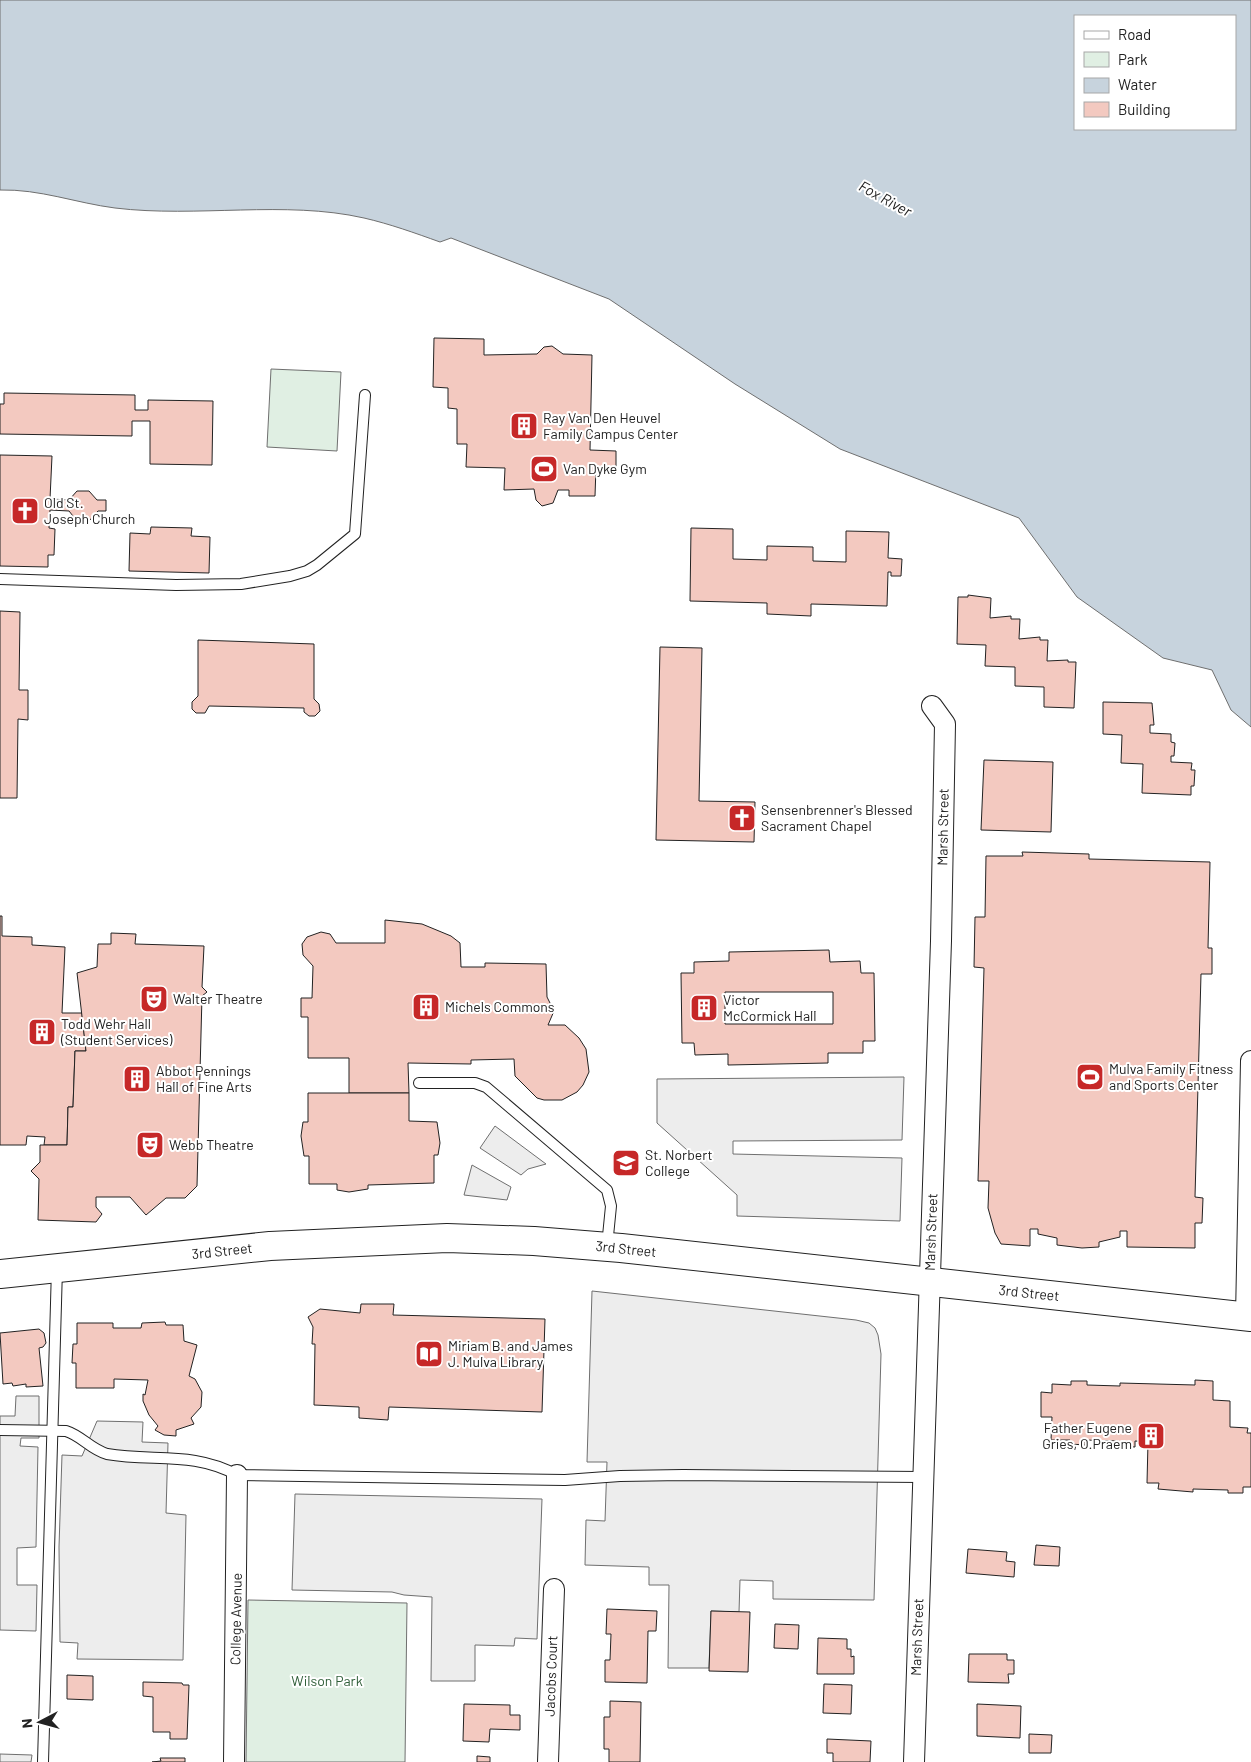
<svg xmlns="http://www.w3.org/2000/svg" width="1251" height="1762" font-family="Barlow,sans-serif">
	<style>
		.green { fill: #e0efe3; stroke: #6f6f6f }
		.parking { fill: #ededed; stroke: #6f6f6f }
		.water { fill: #c7d3dd; stroke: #6f6f6f; fill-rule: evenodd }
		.building { fill: #f3c9c0; stroke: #222; fill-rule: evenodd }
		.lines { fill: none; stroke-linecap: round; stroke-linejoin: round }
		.service-casing { stroke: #222; stroke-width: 12 }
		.minor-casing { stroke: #222; stroke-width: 22 }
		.secondary-casing { stroke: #222; stroke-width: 30 }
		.service { stroke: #fff; stroke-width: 10 }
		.minor { stroke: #fff; stroke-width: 20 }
		.secondary { stroke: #fff; stroke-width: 28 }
		.labels { text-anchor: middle; stroke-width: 4; stroke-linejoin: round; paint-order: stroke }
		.poi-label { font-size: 14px; fill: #222; stroke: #fff; text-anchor: start }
		.street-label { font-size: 14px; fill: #222; stroke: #fff }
		.park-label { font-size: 14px; fill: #2f5e38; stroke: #fff }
		.water-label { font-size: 15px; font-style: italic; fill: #222; stroke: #fff }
	</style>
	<rect width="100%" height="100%" fill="#fff"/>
	<!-- green -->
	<g class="green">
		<path d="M 271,369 L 341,372 L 337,451 L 267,447 Z"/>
		<path d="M 248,1600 L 407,1603 L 405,1762 L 246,1762 Z"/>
	</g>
	<!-- parking -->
	<g class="parking">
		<path d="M 904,1077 L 902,1140 L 733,1141 L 733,1154 L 902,1158 L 900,1221 L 737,1216 L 737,1195 L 657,1123 L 657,1079 Z"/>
		<path d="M 495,1126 L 546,1164 L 528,1169 L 521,1175 L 480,1148 Z"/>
		<path d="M 472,1165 L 511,1187 L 507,1200 L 464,1195 Z"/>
		<path d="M 592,1291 L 856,1320 L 869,1323 L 875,1328 L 878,1335 L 881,1354 L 874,1600 L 773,1599 L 773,1581 L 740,1580 L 739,1612 L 711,1611 L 709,1668 L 668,1668 L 669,1585 L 649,1585 L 649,1567 L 585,1565 L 586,1520 L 605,1521 L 607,1462 L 587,1462 Z"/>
		<path d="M 16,1396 L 39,1396 L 39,1438 L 21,1438 L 20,1446 L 38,1447 L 36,1547 L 17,1548 L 17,1585 L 37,1585 L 36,1631 L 0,1630 L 0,1416 L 15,1416 Z"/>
		<path d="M 97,1421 L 143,1422 L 142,1442 L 168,1443 L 166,1513 L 186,1515 L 183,1660 L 77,1659 L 78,1643 L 60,1642 L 59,1547 L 62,1455 L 82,1456 Z"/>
		<path d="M 295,1494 L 542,1499 L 537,1639 L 515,1638 L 514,1646 L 475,1645 L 475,1681 L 431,1681 L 432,1597 L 404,1595 L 392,1592 L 292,1590 Z"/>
		<path d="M 0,1754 L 32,1755 L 31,1762 L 0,1762 Z"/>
	</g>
	<!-- water -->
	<path class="water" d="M 0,0 L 1251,0 L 1251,727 L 1231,710 L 1212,670 L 1163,658 L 1077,597 L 1019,518 L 840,449 L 735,384 L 609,299 L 451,238 L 440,242 C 415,233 390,224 364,218 C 285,200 197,218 115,208 C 76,203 40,189 0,190 ZM 1075,16 L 1235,16 L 1235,129 L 1075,129 Z"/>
	<!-- building -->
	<g class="building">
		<path d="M 434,338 L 484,339 L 484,355 L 537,354 L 544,347 L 552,346 L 563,354 L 592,355 L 590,450 L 616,451 L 616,467 L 596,467 L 595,496 L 569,496 L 569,490 L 558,490 L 553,503 L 542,506 L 536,500 L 534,489 L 504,490 L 505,468 L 466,467 L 467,444 L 457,444 L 457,409 L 448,408 L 448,388 L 433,387 Z"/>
		<path d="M 4,393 L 135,395 L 135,410 L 148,410 L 148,400 L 213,401 L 212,465 L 150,464 L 150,421 L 132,421 L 132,436 L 0,434 L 0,404 L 4,404 Z"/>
		<path d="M 0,455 L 52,456 L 50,499 L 69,500 L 77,491 L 89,491 L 97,500 L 106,500 L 106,511 L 98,511 L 89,521 L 77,521 L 69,511 L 50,510 L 49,528 L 55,529 L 54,555 L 48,555 L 48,567 L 0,566 Z"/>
		<path d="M 151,527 L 192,528 L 191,536 L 210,537 L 209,573 L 129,571 L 130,533 L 150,534 Z"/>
		<path d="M 691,528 L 733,529 L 733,559 L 767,560 L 767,546 L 813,547 L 813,561 L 846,562 L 846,531 L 889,532 L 888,558 L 902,559 L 901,576 L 891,576 L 891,572 L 888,572 L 887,606 L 811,604 L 811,616 L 767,614 L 767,603 L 690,601 Z"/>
		<path d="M 968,595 L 991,598 L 990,618 L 1011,616 L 1011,619 L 1020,619 L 1019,639 L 1040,637 L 1040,640 L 1048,640 L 1047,661 L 1068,660 L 1068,662 L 1076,662 L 1074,708 L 1044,707 L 1044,687 L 1015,686 L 1015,667 L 985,666 L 986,645 L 957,644 L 958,597 L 968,597 Z"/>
		<path d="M 0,611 L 20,612 L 19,690 L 28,690 L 28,720 L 18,719 L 17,798 L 0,798 Z"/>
		<path d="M 198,640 L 314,644 L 314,699 L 319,704 L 320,711 L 315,716 L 309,716 L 304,712 L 304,708 L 209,706 L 205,713 L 196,713 L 192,709 L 192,702 L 198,696 Z"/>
		<path d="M 660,647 L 702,648 L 699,801 L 755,802 L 754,842 L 656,840 Z"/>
		<path d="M 1103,702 L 1152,703 L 1154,725 L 1150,725 L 1150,733 L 1171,734 L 1171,742 L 1175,743 L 1174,756 L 1171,756 L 1171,762 L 1192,763 L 1191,770 L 1195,770 L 1194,786 L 1191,786 L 1191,795 L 1142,793 L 1143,764 L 1121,763 L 1122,735 L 1103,734 Z"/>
		<path d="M 984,760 L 1053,762 L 1051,832 L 981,830 Z"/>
		<path d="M 1022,852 L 1089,854 L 1089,859 L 1210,862 L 1208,948 L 1212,948 L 1212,974 L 1201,974 L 1195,1197 L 1203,1198 L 1202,1223 L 1195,1223 L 1195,1248 L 1127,1247 L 1127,1231 L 1120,1231 L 1120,1237 L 1099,1242 L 1099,1247 L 1082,1248 L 1057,1245 L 1057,1238 L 1038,1234 L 1038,1229 L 1030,1229 L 1030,1246 L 1001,1244 L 995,1233 L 988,1208 L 989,1181 L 978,1181 L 984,968 L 974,967 L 975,917 L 985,917 L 986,856 L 1023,856 Z"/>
		<path d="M 0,916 L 2,916 L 2,936 L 32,937 L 32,945 L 65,947 L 62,1013 L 82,1013 L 86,1051 L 75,1051 L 73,1107 L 68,1107 L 67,1145 L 44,1145 L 45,1137 L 27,1136 L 26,1145 L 0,1145 Z"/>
		<path d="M 385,920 L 422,924 L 451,936 L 460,943 L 461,967 L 485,967 L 485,963 L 546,964 L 547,997 L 554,1011 L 548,1025 L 565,1025 L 579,1038 L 586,1049 L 589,1072 L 583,1085 L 577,1092 L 562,1100 L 544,1100 L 537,1098 L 515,1076 L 514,1059 L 471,1060 L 471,1064 L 408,1063 L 409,1093 L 349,1093 L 349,1058 L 308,1058 L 308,1017 L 301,1017 L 301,998 L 312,998 L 313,966 L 303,955 L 302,944 L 307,937 L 321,932 L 330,934 L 336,943 L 385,943 Z"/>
		<path d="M 111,933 L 136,934 L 135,944 L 204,946 L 202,987 L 207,992 L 202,996 L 197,1186 L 185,1198 L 166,1198 L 146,1215 L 130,1197 L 96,1197 L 96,1207 L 102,1214 L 96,1222 L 38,1220 L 39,1179 L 31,1171 L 40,1162 L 40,1145 L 67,1145 L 68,1107 L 73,1107 L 75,1051 L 86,1051 L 77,973 L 97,967 L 98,944 L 111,944 Z"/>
		<path d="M 829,950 L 830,962 L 860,961 L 861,973 L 874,973 L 875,1041 L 863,1041 L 863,1053 L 828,1053 L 828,1063 L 728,1065 L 728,1054 L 695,1055 L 694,1043 L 682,1043 L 681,973 L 694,973 L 694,962 L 729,961 L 729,952 ZM 725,992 L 833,992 L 833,1024 L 725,1024 Z"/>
		<path d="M 308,1093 L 409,1093 L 409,1121 L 437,1122 L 440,1143 L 438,1155 L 434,1155 L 434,1183 L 368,1185 L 368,1189 L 349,1192 L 337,1190 L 337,1184 L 309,1184 L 309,1156 L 304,1156 L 301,1136 L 303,1122 L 308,1122 Z"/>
		<path d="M 361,1304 L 394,1304 L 393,1315 L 545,1319 L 542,1412 L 389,1407 L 388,1420 L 359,1418 L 359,1407 L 314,1405 L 315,1344 L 312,1344 L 313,1327 L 308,1317 L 320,1309 L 360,1313 Z"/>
		<path d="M 165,1322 L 166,1325 L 183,1325 L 184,1341 L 197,1345 L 189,1376 L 195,1379 L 202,1392 L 201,1407 L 191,1418 L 194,1424 L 176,1430 L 176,1436 L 164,1435 L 155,1430 L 158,1426 L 149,1415 L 143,1401 L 143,1394 L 145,1395 L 148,1380 L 114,1379 L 114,1388 L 76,1388 L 76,1363 L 72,1363 L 73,1344 L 77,1344 L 77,1323 L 113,1323 L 113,1328 L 141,1328 L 142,1323 Z"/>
		<path d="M 39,1329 L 44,1333 L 46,1343 L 43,1347 L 39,1348 L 43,1386 L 26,1387 L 26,1384 L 13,1386 L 12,1383 L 3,1384 L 0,1333 Z"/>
		<path d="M 1195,1380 L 1213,1381 L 1213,1400 L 1230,1401 L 1230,1427 L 1248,1428 L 1247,1433 L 1251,1433 L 1251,1487 L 1243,1487 L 1243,1493 L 1228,1493 L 1228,1490 L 1193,1489 L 1193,1492 L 1158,1489 L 1159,1483 L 1147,1483 L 1148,1442 L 1135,1441 L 1135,1447 L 1118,1446 L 1118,1441 L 1085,1440 L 1085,1445 L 1070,1444 L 1070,1440 L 1051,1440 L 1052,1417 L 1041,1417 L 1041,1392 L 1052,1393 L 1052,1384 L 1071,1385 L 1071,1381 L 1087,1381 L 1087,1385 L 1120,1386 L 1120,1383 L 1195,1385 Z"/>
		<path d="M 1036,1545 L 1060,1547 L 1059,1566 L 1034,1565 Z"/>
		<path d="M 968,1549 L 1007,1552 L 1006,1561 L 1015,1562 L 1014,1577 L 966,1573 Z"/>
		<path d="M 607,1609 L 657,1611 L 656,1631 L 648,1631 L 647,1683 L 605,1682 L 605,1660 L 610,1660 L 611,1634 L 606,1634 Z"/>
		<path d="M 711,1611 L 750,1612 L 748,1672 L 709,1671 Z"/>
		<path d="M 775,1624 L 799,1625 L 798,1649 L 774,1648 Z"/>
		<path d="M 818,1638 L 847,1639 L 847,1649 L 851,1649 L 851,1657 L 854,1656 L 854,1674 L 817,1674 Z"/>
		<path d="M 969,1654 L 1007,1654 L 1007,1660 L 1014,1660 L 1014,1674 L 1008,1674 L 1009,1683 L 968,1682 Z"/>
		<path d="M 67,1675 L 93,1676 L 93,1700 L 67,1699 Z"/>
		<path d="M 143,1682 L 182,1683 L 183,1685 L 189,1685 L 187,1739 L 170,1739 L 170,1732 L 153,1732 L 153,1697 L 143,1696 Z"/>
		<path d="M 824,1684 L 852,1685 L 851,1714 L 823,1713 Z"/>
		<path d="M 610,1701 L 641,1702 L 640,1762 L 609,1762 L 609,1749 L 604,1749 L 604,1717 L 610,1717 Z"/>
		<path d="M 464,1704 L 510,1705 L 510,1715 L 520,1715 L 520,1730 L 490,1729 L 489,1742 L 463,1741 Z"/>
		<path d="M 977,1704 L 1021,1706 L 1020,1738 L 977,1736 Z"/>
		<path d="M 1029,1734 L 1052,1735 L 1051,1753 L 1029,1753 Z"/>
		<path d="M 827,1739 L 871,1741 L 870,1762 L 833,1762 L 833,1753 L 827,1753 Z"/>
		<path d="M 477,1756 L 490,1757 L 490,1762 L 477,1762 Z"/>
		<path d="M 160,1758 L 185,1758 L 185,1762 L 152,1762 L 161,1761 Z"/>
	</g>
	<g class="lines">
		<defs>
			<g id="service">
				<path d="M 0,579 L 176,585 L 241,584 L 290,576 L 307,571 L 317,565 L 355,534 L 365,395"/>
				<path d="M 419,1083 L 475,1083 L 486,1087 L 607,1190 L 611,1206 L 607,1246"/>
				<path d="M 0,1430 L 66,1431 C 82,1436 90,1449 107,1454 C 153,1462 193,1451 237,1475 L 565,1480 L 620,1476 L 683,1475 L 922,1477"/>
				<path d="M 43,1762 L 57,1268"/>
			</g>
			<g id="minor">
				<path d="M 1246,1317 L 1251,1061"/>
				<path d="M 234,1762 L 237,1475"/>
				<path d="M 548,1762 L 554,1589"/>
				<path d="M 914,1762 L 941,941 L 945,724 L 932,706"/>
			</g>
			<path id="secondary" d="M 0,1274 L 270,1246 L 447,1238 L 534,1241 L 621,1248 L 1251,1317"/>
		</defs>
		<!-- service casing -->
		<use href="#service" class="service-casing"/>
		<!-- minor casing -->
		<use href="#minor" class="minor-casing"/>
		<!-- secondary casing -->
		<use href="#secondary" class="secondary-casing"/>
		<!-- service -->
		<use href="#service" class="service"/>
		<!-- minor -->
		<use href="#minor" class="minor"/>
		<!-- secondary -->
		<use href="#secondary" class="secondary"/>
	</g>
	<!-- icons -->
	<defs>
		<symbol id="building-square" viewBox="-11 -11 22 22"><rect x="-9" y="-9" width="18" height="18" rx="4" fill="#c62828" stroke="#fff"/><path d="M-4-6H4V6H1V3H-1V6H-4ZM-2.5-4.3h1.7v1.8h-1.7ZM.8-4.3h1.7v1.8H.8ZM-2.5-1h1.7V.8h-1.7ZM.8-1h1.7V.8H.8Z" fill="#fff"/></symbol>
		<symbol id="stadium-square" viewBox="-11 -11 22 22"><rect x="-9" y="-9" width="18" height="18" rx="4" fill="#c62828" stroke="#fff"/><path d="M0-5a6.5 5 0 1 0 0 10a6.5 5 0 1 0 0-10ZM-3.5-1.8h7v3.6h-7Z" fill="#fff"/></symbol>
		<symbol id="church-square" viewBox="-11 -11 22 22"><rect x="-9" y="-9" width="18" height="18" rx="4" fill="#c62828" stroke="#fff"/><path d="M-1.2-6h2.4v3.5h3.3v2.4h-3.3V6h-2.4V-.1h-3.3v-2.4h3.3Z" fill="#fff"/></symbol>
		<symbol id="theatre-square" viewBox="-11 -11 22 22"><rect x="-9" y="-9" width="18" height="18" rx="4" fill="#c62828" stroke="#fff"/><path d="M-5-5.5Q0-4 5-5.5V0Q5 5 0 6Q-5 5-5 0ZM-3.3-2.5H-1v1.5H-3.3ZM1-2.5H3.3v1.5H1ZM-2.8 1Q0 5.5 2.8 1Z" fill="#fff"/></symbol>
		<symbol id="university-square" viewBox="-11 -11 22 22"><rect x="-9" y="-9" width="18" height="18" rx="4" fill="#c62828" stroke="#fff"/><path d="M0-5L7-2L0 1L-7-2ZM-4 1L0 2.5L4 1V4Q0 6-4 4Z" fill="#fff"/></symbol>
		<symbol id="library-square" viewBox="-11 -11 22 22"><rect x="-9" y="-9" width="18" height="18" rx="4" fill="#c62828" stroke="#fff"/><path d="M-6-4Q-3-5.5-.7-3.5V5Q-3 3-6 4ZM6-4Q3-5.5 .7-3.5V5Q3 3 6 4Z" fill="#fff"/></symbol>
	</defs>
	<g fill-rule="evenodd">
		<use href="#building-square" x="508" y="410" width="32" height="32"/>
		<use href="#stadium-square" x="528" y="453" width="32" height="32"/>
		<use href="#church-square" x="9" y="495" width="32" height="32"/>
		<use href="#church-square" x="726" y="802" width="32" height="32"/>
		<use href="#theatre-square" x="138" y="983" width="32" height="32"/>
		<use href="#building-square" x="410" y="991" width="32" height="32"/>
		<use href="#building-square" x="688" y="992" width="32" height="32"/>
		<use href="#building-square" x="26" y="1016" width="32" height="32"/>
		<use href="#stadium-square" x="1074" y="1061" width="32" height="32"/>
		<use href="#building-square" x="121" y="1063" width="32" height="32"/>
		<use href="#theatre-square" x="134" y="1129" width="32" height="32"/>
		<use href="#university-square" x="610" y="1147" width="32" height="32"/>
		<use href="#library-square" x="413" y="1338" width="32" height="32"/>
		<use href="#building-square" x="1135" y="1420" width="32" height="32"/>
	</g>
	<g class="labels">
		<!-- poi labels -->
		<g class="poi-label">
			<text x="543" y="423">Ray Van Den Heuvel<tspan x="543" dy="16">Family Campus Center</tspan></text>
			<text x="563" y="474">Van Dyke Gym</text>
			<text x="44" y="508">Old St.<tspan x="44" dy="16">Joseph Church</tspan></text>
			<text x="761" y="815">Sensenbrenner's Blessed<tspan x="761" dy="16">Sacrament Chapel</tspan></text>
			<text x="173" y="1004">Walter Theatre</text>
			<text x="723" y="1005">Victor<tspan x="723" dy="16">McCormick Hall</tspan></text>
			<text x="445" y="1012">Michels Commons</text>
			<text x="61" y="1029">Todd Wehr Hall<tspan x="61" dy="16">(Student Services)</tspan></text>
			<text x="1109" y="1074">Mulva Family Fitness<tspan x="1109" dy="16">and Sports Center</tspan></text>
			<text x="156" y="1076">Abbot Pennings<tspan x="156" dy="16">Hall of Fine Arts</tspan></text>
			<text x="169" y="1150">Webb Theatre</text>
			<text x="645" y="1160">St. Norbert<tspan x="645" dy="16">College</tspan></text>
			<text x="448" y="1351">Miriam B. and James<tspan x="448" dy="16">J. Mulva Library</tspan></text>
			<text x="1132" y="1433" text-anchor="end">Father Eugene<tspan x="1132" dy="16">Gries, O.Praem</tspan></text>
		</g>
		<!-- street labels -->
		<g class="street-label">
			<text transform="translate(943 827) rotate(-89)" y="5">Marsh Street</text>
			<text transform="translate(931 1232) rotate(-88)" y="5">Marsh Street</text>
			<text transform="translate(626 1249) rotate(6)" y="5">3rd Street</text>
			<text transform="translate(222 1251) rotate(-6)" y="5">3rd Street</text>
			<text transform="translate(1029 1293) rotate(6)" y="5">3rd Street</text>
			<text transform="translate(236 1619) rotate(-89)" y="5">College Avenue</text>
			<text transform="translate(917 1637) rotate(-88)" y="5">Marsh Street</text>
			<text transform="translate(551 1676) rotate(-88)" y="5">Jacobs Court</text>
		</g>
		<!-- park labels -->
		<g class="park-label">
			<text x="327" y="1686">Wilson Park</text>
		</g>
		<!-- water labels -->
		<g class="water-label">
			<text transform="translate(885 199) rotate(29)" y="5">Fox River</text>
		</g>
	</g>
	<!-- legend -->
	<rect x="1074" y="15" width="162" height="115" fill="#ffffff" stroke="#a7a7a7"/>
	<rect x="1084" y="31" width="25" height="8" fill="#ffffff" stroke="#a7a7a7"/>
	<text x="1118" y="40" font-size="15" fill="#222222">Road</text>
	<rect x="1084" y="52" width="25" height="15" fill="#e0efe3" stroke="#a7a7a7"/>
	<text x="1118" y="65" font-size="15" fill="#222222">Park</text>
	<rect x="1084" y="78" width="25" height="15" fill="#c7d3dd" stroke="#a7a7a7"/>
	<text x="1118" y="90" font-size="15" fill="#222222">Water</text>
	<rect x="1084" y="102" width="25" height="15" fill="#f3c9c0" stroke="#a7a7a7"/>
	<text x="1118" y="115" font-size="15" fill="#222222">Building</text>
	<!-- north arrow -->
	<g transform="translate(40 1722) rotate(264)" stroke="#ffffff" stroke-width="4" paint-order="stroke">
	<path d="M0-4L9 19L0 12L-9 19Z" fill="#222222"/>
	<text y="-8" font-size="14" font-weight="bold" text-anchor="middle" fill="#222222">N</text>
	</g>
</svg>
